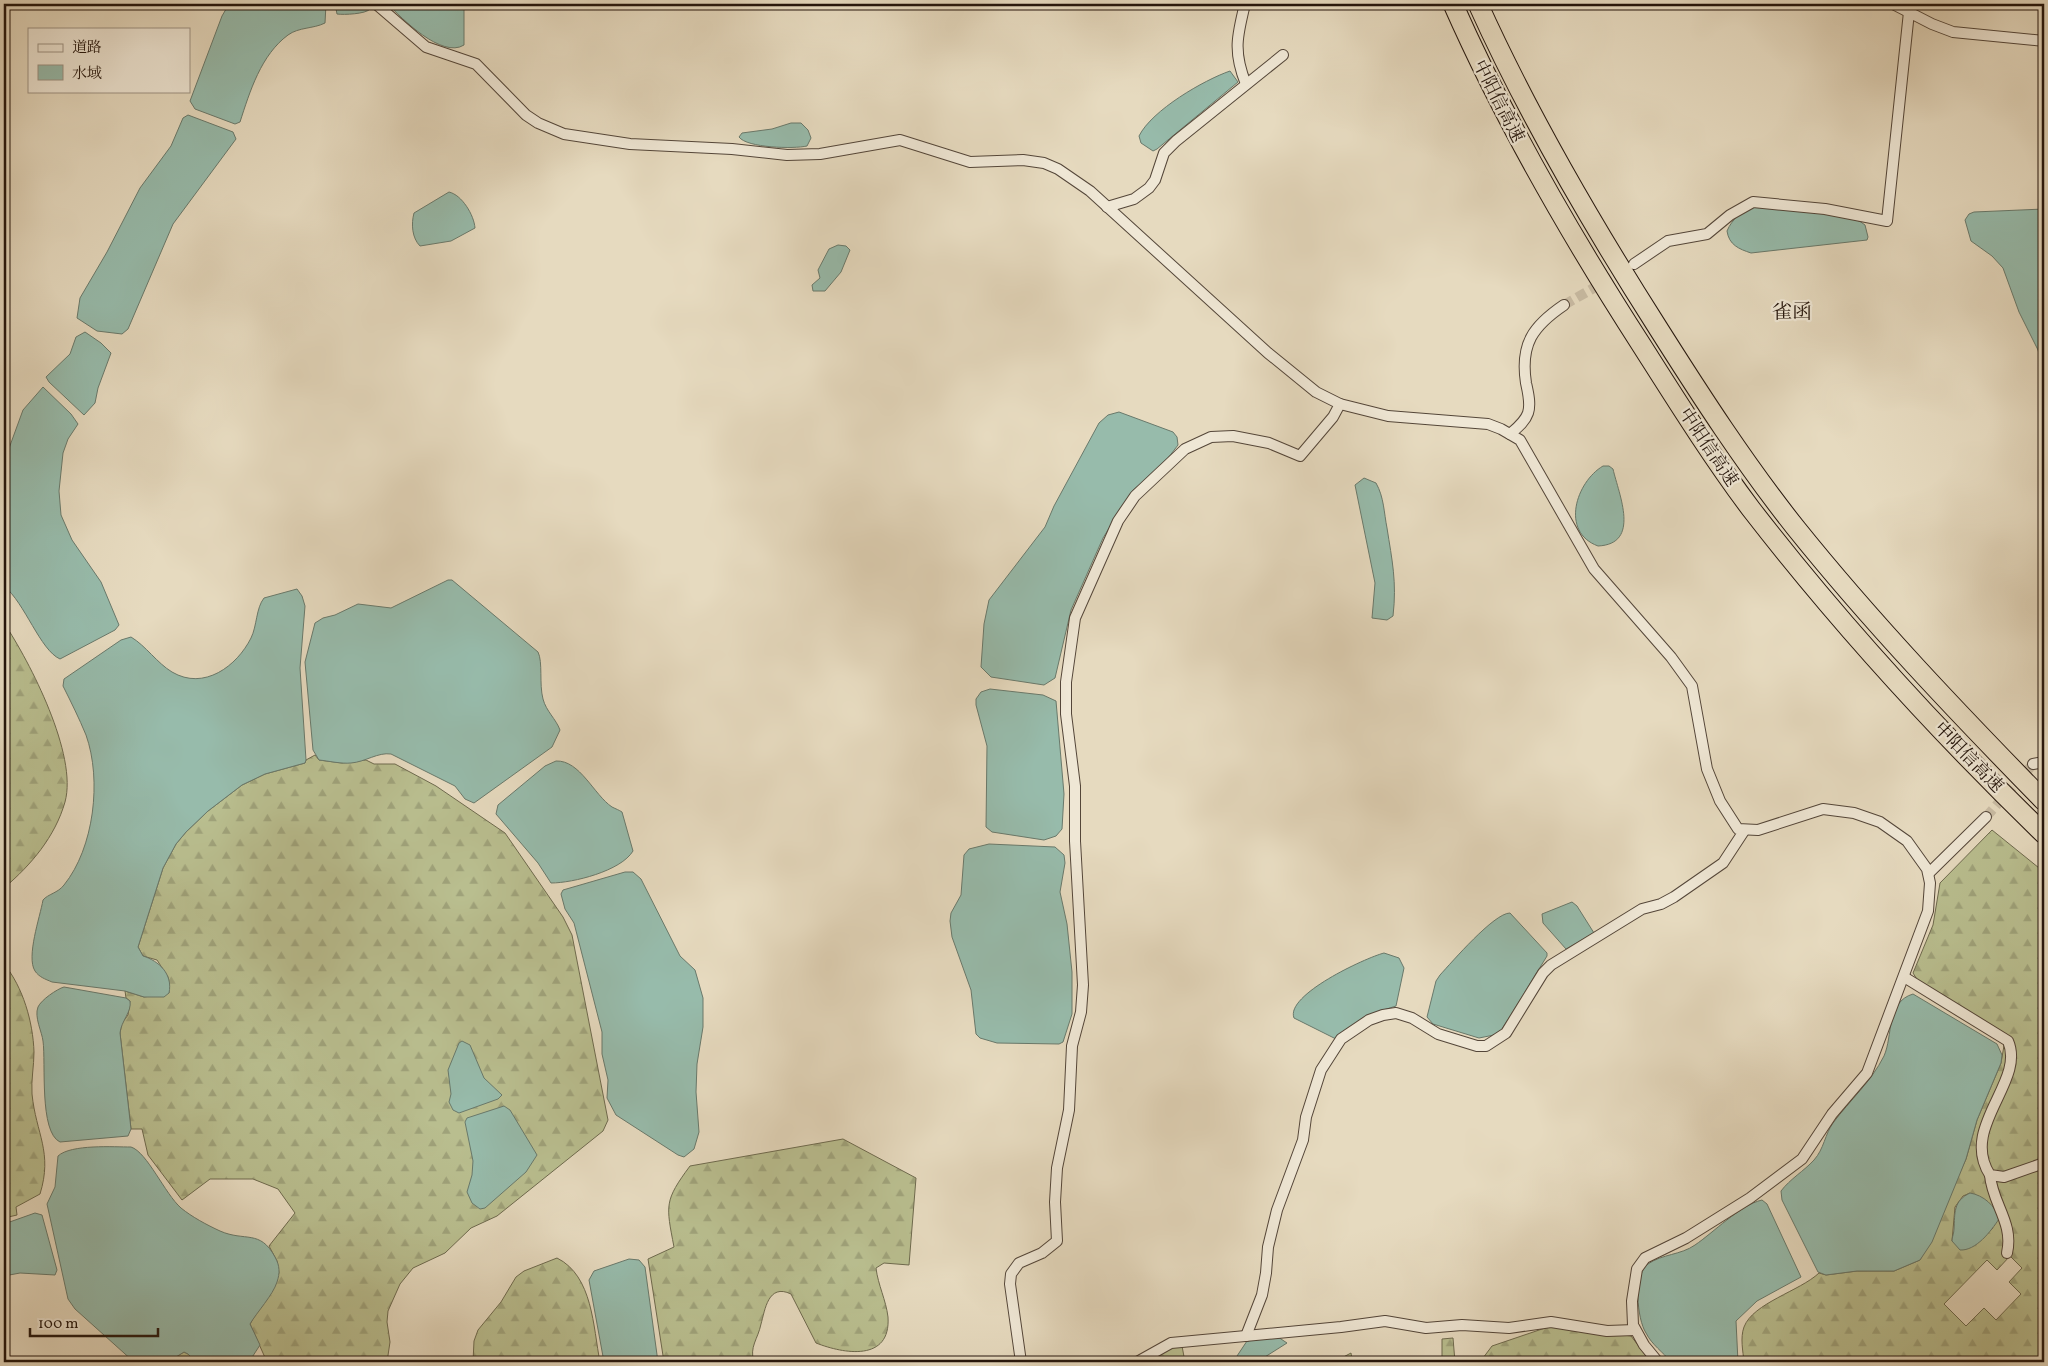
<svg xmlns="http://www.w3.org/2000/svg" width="2048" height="1366" font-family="Vollkorn,'Noto Serif SC',serif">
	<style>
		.forest { fill: url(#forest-firs); stroke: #6e6a4e; fill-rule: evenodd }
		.water { fill: #97bbab; stroke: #69796b }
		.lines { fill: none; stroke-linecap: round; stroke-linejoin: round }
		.minor-tunnel { stroke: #c9bca4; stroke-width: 10; stroke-dasharray: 10 5; stroke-linecap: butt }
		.minor-casing { stroke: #544639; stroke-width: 12 }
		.motorway-casing { stroke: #24150c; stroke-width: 21 }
		.minor { stroke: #efe7d5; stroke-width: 10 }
		.motorway { stroke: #e6dabf; stroke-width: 19 }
		.labels { text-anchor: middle; stroke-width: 4.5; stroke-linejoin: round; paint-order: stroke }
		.street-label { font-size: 18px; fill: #24150c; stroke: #efe7d5 }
		.quarter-label { font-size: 20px; fill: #24150c; stroke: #efe7d5 }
	</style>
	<defs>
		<pattern id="forest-firs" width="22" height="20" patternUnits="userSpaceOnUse" patternTransform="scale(1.25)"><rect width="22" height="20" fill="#b9be8f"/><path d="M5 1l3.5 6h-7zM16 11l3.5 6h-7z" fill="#9fa27a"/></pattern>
	</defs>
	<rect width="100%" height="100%" fill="#e6dabf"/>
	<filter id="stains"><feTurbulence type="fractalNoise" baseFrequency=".004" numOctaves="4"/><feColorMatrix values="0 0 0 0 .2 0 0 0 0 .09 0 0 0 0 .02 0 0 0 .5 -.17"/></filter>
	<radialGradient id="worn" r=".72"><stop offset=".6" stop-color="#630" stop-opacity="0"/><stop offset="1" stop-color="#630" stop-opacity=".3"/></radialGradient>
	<!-- forest -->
	<g class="forest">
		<path d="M 4,623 C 30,662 78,755 65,802 C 55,837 31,865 4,888 Z"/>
		<path d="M 315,755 L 319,760 L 342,763 L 366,760 L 374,764 L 395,764 L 436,786 L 505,833 L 563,917 L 572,935 L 608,1120 L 603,1131 L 497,1216 L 471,1228 L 445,1253 L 413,1268 L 400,1284 L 388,1311 L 387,1322 L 390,1342 L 387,1362 L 267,1362 L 250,1324 L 279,1273 L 277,1261 L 269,1246 L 295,1213 L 278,1189 L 253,1179 L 210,1179 L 182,1200 L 148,1155 L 142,1129 L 131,1129 L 120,1033 L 122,1023 L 128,1015 L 130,1001 L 126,998 L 125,991 L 144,997 L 169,993 L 168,977 L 157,960 L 143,956 L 138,947 L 163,868 L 176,844 L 186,832 L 208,811 L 242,785 L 265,774 L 305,763 L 306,760 Z"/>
		<path d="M 1992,830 L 2044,872 L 2044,1362 L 1744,1362 C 1743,1351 1740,1338 1744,1327 C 1753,1303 1800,1291 1819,1273 L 1826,1275 L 1857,1271 L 1894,1271 L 1920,1260 L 1966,1159 L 1977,1120 L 2001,1063 L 2006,1034 L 1918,981 L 1913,973 L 1933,925 L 1940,883 ZM 1970,1193 L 1993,1228 L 1986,1234 L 1952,1241 L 1955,1207 L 1963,1196 ZM 2010,1256 L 2022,1268 L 2009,1282 L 2021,1294 L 1996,1320 L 1984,1308 L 1966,1326 L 1944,1304 L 1987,1260 L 1997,1270 Z"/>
		<path d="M 4,964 C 23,987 33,1022 34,1052 C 34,1066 31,1080 32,1094 C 36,1134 53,1152 40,1194 L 16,1207 L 17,1215 L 4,1218 Z"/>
		<path d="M 843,1139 L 916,1178 L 909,1265 L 884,1263 L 876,1268 C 878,1285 886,1300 888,1317 C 891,1362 844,1354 816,1343 L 791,1294 C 768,1283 765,1310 761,1324 C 758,1339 749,1347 754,1362 L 664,1362 L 648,1259 L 674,1247 C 666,1205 664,1201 690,1166 Z"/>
		<path d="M 557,1258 C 593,1276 593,1327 600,1362 L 473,1362 L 474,1341 L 478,1330 L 501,1302 L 516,1277 L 524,1271 Z"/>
		<path d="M 1551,1326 L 1631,1336 L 1651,1362 L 1480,1362 L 1492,1346 Z"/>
		<path d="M 1453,1338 L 1455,1362 L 1442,1362 L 1442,1339 Z"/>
		<path d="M 1174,1346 L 1182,1346 L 1185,1362 L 1144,1362 Z"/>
		<path d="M 184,1352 L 188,1354 L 196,1362 L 168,1362 Z"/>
		<path d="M 1351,1353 L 1352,1360 L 1398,1359 L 1398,1362 L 1334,1362 Z"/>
	</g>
	<!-- water -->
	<g class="water">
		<path d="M 229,4 L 326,4 L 325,23 C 313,29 299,27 288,35 C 261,55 250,91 240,122 L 235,124 L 195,109 L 190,101 L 222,16 Z"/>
		<path d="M 335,4 L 369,4 L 370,9 C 366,14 344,15 337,14 Z"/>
		<path d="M 388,4 L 464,4 L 464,45 C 442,59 401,18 388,4 Z"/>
		<path d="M 1230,71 L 1238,82 L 1157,149 L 1153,151 L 1141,143 L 1139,136 C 1152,110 1204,80 1230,71 Z"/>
		<path d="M 188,115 L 233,132 L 236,139 L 173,224 L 128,329 L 122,334 L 97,331 L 77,318 L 80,298 L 107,252 L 140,188 L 171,146 L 183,118 Z"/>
		<path d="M 791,123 L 801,123 L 808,130 L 811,138 L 807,146 C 794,149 747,148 739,137 L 742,133 L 772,129 Z"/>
		<path d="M 449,192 C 462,195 474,215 475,228 L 451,241 L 420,246 C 412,238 411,224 414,213 Z"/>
		<path d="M 1754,206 C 1779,209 1847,209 1865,225 L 1868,237 L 1867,240 L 1751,253 C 1739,249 1729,245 1727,231 C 1732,219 1742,211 1754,206 Z"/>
		<path d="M 2044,209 L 2044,372 L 2038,350 L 2019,312 L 2003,268 L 1992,256 L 1971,241 L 1965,220 L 1969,214 L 1974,212 Z"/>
		<path d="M 838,245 L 846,246 L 850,250 L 841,272 L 825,291 L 813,291 L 812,285 L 820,278 L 818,270 L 829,249 Z"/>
		<path d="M 85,332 L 101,343 L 111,353 L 98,388 L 95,403 L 84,415 L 49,382 L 46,377 L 70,354 L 76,337 Z"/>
		<path d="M 43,387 L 71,414 L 78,424 L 68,439 L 63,453 L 59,491 L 61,515 L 72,540 L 101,582 L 119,625 L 115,630 L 60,659 C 40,650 25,603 4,586 L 4,462 L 23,410 Z"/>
		<path d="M 1119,412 L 1173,432 L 1177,437 L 1178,445 L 1162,466 L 1133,490 L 1103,538 L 1071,610 L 1055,678 L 1044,685 L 991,677 L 981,667 L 984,624 L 989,600 L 1045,527 L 1054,506 L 1099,423 L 1108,415 Z"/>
		<path d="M 1603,466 L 1609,466 L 1613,469 C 1619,495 1641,544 1598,546 C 1560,532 1576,482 1603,466 Z"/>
		<path d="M 1364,478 L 1376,483 C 1384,497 1384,513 1387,528 C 1392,560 1397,582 1393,616 L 1387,620 L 1372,618 L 1375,583 L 1355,485 Z"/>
		<path d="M 448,580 L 452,580 L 538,652 C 543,662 539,684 543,699 C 546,711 556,719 560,730 L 552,747 L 474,803 L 465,799 L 455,786 L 391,754 C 378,752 365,762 351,763 C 341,764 329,761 319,760 L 313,750 L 305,662 L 315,623 L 323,618 L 335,615 L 358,604 L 391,608 Z"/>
		<path d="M 297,589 L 302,596 L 305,606 L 300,668 L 306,760 L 305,763 L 265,774 L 242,785 L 208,811 L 186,832 L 176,844 L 163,868 L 138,947 L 143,956 C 159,961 173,974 169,993 L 164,997 L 144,997 L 125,991 L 52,982 C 45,979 39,977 35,971 C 26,957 40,917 43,900 C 48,894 58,893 64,885 C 94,848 102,780 86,735 C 79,718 71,702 63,686 L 64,679 L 121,640 L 131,637 C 146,646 157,663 172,672 C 204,691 237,666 251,638 C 257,626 256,608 264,598 Z"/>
		<path d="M 990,689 L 1043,695 L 1056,701 L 1064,794 L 1062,829 L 1056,836 L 1044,840 L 992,832 L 986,827 L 987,746 L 976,705 L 976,699 L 981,692 Z"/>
		<path d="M 556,761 C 580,760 594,795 612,807 C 616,809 619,810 622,812 L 633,851 C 621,871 573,883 551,883 L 538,863 L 496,814 L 498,805 L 545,766 Z"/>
		<path d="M 989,844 L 1055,847 L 1064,855 L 1065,863 L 1060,892 L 1067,924 L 1072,972 L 1072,1014 L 1063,1042 L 1059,1044 L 997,1043 L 980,1038 L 976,1034 L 971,990 L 952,937 L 950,921 L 951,913 L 961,895 L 964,855 L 969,849 Z"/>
		<path d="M 625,872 L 633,872 L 641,879 L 680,956 L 695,970 L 703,998 L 703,1027 L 697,1064 L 696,1092 L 699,1132 L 694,1149 L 684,1157 L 678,1155 L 616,1115 L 607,1098 L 608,1080 L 602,1054 L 602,1032 L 574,923 L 565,909 L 561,894 L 563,890 Z"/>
		<path d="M 1572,902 L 1577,906 L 1594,933 L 1566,949 L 1543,923 L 1542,914 Z"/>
		<path d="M 1510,913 L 1547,953 L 1547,956 L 1499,1034 L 1479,1038 L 1433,1024 L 1427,1017 L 1436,981 L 1440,975 C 1452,962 1494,913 1510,913 Z"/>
		<path d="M 1384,953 L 1399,958 L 1404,968 L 1396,1006 L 1371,1014 L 1336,1039 L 1294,1018 C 1285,995 1365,958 1384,953 Z"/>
		<path d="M 64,987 L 126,998 L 130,1001 C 132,1012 121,1021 120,1033 L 131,1129 L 128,1136 L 60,1142 C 39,1132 46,1063 43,1041 C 42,1032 34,1017 38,1007 C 41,1000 57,989 64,987 Z"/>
		<path d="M 1913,994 L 1997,1044 L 2002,1055 L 2001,1063 L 1977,1120 L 1966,1159 L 1932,1242 L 1920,1260 L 1894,1271 L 1857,1271 L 1826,1275 L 1818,1272 L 1782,1200 L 1781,1191 C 1790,1179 1804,1171 1814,1160 C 1824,1149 1825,1134 1833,1123 C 1850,1100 1871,1082 1884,1056 C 1893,1036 1886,1002 1913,994 Z"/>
		<path d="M 462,1041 L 470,1045 L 484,1078 L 502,1095 L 498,1099 L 459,1113 L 453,1110 L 449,1102 L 451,1094 L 448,1070 L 459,1043 Z"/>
		<path d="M 504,1106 L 510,1110 L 537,1155 L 526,1172 L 485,1208 L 480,1209 L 472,1203 L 467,1192 L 472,1175 L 473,1161 L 465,1122 L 467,1118 Z"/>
		<path d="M 131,1147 C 147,1152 165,1194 181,1208 C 192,1217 207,1225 220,1231 C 245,1242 260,1229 275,1257 C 280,1266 280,1273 277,1282 C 273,1295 257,1312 250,1324 L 260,1345 L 249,1362 L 196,1362 L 188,1354 L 184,1352 L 168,1362 L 134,1362 L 75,1309 L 68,1299 L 47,1204 L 55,1187 L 58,1156 C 71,1144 114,1147 131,1147 Z"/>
		<path d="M 1970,1193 C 1983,1195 1996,1206 1999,1219 C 1991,1231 1976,1251 1960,1250 L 1952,1241 C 1952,1237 1954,1233 1954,1229 C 1955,1213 1953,1201 1970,1193 Z"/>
		<path d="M 1762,1200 L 1767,1204 L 1801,1277 L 1757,1301 L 1736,1321 L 1738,1362 L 1671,1362 C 1663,1352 1652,1345 1646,1333 C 1637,1319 1633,1275 1648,1264 C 1662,1254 1681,1255 1695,1245 C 1713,1233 1740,1205 1762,1200 Z"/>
		<path d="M 35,1213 L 42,1215 L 57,1270 L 55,1275 L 20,1273 L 4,1276 L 4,1224 Z"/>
		<path d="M 629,1259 L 639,1260 L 645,1267 L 658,1362 L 604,1362 L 589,1280 L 594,1271 Z"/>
		<path d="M 1278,1337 L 1287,1343 L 1257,1362 L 1233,1362 L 1247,1341 Z"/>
	</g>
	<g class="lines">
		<!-- minor-tunnel -->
		<g class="minor-tunnel">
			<path d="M 1564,305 L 1625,270"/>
			<path d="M 1986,817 L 2033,764"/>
		</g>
		<defs>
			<g id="minor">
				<path d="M 376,4 L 426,47 L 476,64 L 526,115 L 538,123 L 564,134 L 630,144 L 732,149 L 787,155 L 820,154 L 900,140 L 970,162 L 1023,160 L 1044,163 L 1058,169 L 1090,191 L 1268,353 L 1316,392 L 1340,404 L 1388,416 L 1488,424 L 1501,429 L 1520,440 L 1594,569 L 1671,657 L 1692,686 L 1707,769 L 1720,801 L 1738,829 L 1758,830 L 1823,809 L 1854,813 L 1880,822 L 1907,841 L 1927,869 L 1930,883 L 1928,911 L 1867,1073 L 1832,1114 L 1802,1159 L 1750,1198 L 1686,1238 L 1645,1258 L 1637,1269 L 1632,1301 L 1633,1325 L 1644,1345 L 1658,1362"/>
				<path d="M 1245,4 C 1237,36 1233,52 1246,84"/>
				<path d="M 1893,4 L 1932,24 L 1953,32 L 2044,41"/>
				<path d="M 1107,207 L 1134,199 L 1149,188 L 1155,180 L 1164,153 L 1176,141 L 1283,55"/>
				<path d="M 1634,264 L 1668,241 L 1707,234 L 1730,215 L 1753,202 L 1825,209 L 1887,221 L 1909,12"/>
				<path d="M 1510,434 C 1517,428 1525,422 1528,413 C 1531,404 1528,392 1526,383 C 1520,344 1533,326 1564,305"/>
				<path d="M 2033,764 L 2044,762"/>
				<path d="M 1929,873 L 1986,817"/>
				<path d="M 1904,977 L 2008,1041 C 2026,1082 1959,1127 1990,1175 L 2004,1177 L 2044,1163"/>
				<path d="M 1990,1175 C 1992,1203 2014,1223 2007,1253"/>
				<path d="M 1246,1336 L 1262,1295 L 1266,1273 L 1268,1247 L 1277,1210 L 1303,1140 L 1306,1117 L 1321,1070 L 1341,1039 L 1369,1020 L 1383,1015 L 1396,1013 L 1412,1018 L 1438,1034 L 1477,1046 L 1486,1046 L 1506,1033 L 1543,973 L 1551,965 L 1642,909 L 1661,904 L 1674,897 L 1723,863 L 1744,831"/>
				<path d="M 1021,1362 L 1010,1284 L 1011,1274 L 1019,1263 L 1042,1253 L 1057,1241 L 1055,1202 L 1057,1168 L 1069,1110 L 1072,1046 L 1081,1012 L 1083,985 L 1075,841 L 1075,786 L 1066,714 L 1066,682 L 1075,618 L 1118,521 L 1135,496 L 1185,449 L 1211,437 L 1233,436 L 1269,443 L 1300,456 L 1333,417 L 1340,404"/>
				<path d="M 1137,1362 L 1171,1343 L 1341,1327 L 1385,1321 L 1426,1328 L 1462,1325 L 1509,1328 L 1551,1322 L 1607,1331 L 1635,1330"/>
			</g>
			<g id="motorway">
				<path d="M 1453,4 C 1506,124 1571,236 1642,346 C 1677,401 1712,457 1751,509 C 1840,624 1940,733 2044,834"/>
				<path d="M 1478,4 C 1529,117 1591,223 1658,328 C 1701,396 1745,464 1795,527 C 1872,623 1958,713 2044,801"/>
			</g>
		</defs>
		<!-- minor casing -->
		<use href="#minor" class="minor-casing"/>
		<!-- motorway casing -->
		<use href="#motorway" class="motorway-casing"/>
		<!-- minor -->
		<use href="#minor" class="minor"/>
		<!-- motorway -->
		<use href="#motorway" class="motorway"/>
	</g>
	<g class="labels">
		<!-- street labels -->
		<g class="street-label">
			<text transform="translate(1499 101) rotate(63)" y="6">中阳信高速</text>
			<text transform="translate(1709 447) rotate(56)" y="6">中阳信高速</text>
			<text transform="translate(1969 757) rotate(46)" y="6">中阳信高速</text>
		</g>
		<!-- quarter labels -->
		<g class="quarter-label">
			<text x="1792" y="318">雀函</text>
		</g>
	</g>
	<!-- margin -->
	<rect width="2048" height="1366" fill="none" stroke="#e6dabf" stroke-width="20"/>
	<rect x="5" y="5" width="2038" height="1356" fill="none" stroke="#24150c" stroke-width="2.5"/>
	<rect x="10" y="10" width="2028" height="1346" fill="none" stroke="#24150c"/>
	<!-- legend -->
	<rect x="28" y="28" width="162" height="65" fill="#efe7d5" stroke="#9e9385"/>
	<rect x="38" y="44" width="25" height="8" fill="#efe7d5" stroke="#9e9385"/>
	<text x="72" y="52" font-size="15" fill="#24150c">道路</text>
	<rect x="38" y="65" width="25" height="15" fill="#97bbab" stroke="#9e9385"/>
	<text x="72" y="78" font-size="15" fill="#24150c">水域</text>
	<!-- scale -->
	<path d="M30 1328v8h128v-8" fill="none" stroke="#24150c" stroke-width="2.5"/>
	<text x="38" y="1328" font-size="15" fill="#24150c" stroke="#efe7d5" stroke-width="4" paint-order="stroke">100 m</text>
	<rect width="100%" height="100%" filter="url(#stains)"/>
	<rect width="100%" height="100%" fill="url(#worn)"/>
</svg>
